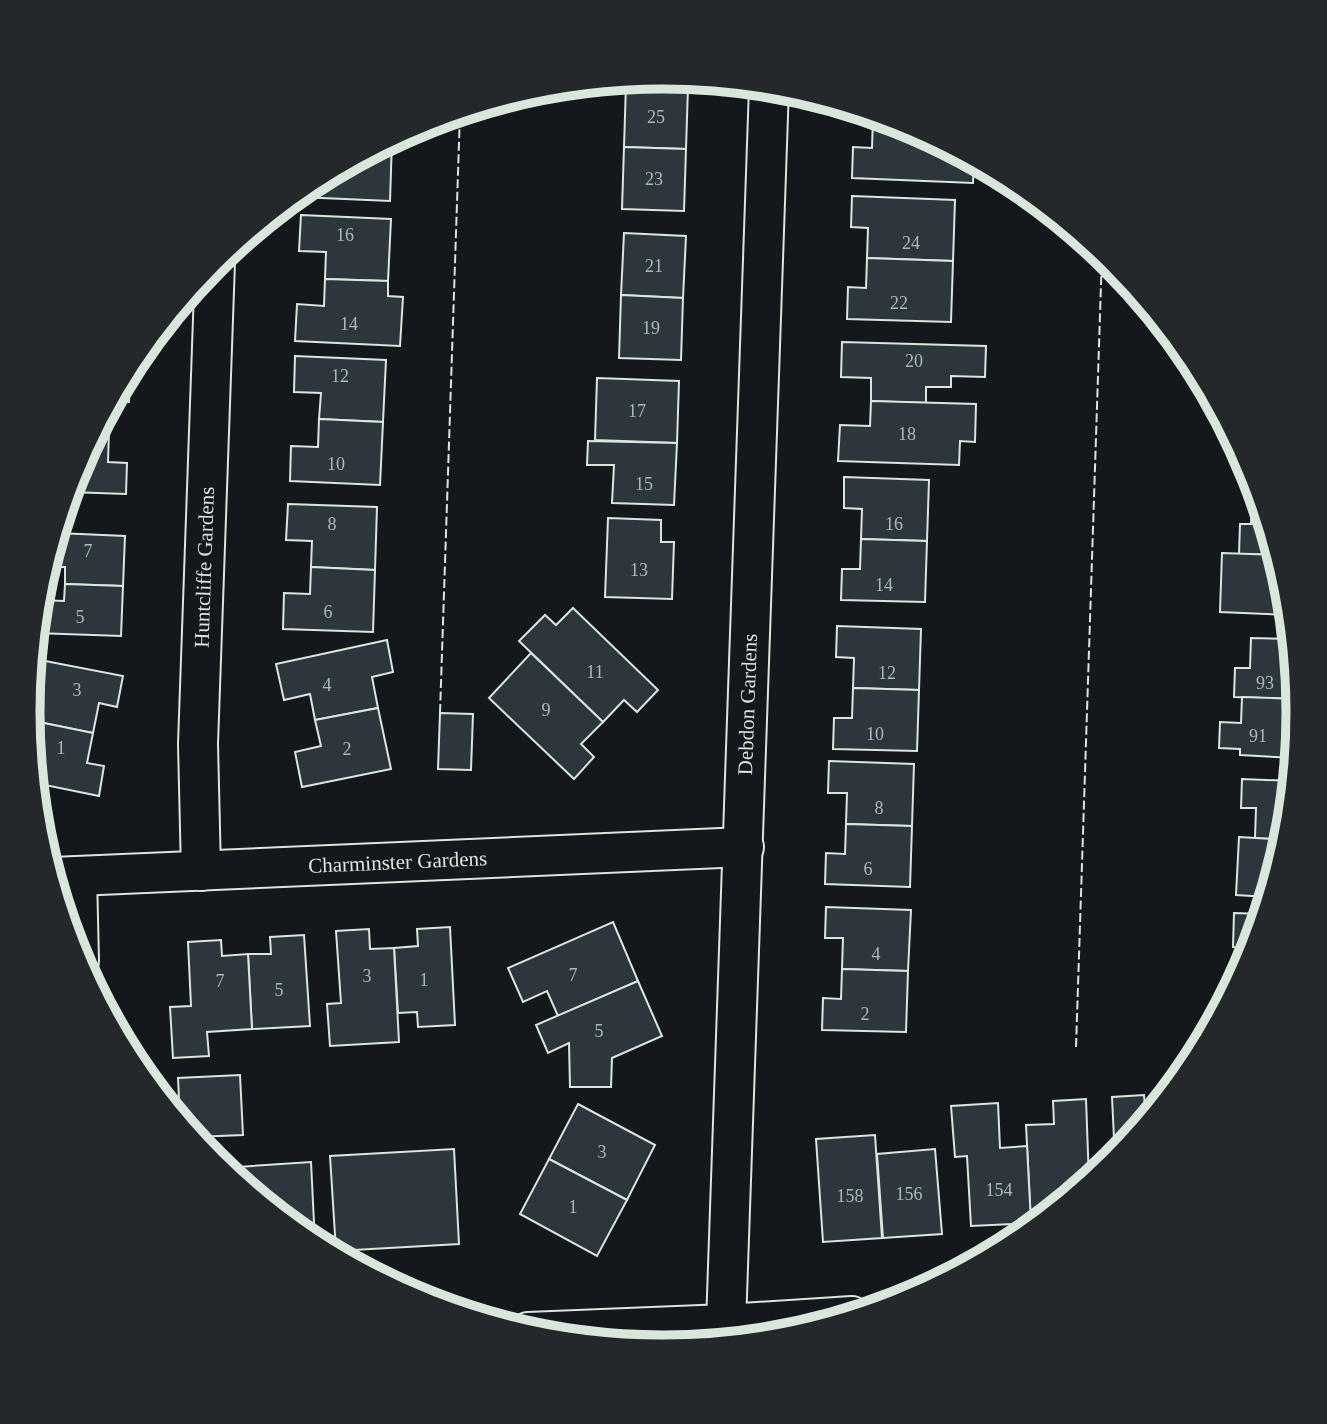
<svg xmlns="http://www.w3.org/2000/svg" width="1327" height="1424" font-family="Georgia,serif">
	<style>
		.building { fill: #2c363c; stroke: #d8e6dc; stroke-width: 2 }
		.lines { fill: none; stroke-linecap: round; stroke-linejoin: round }
		.street-casing { stroke: #d8e6dc; stroke-width: 42 }
		.street { stroke: #14181c; stroke-width: 38 }
		.fence { stroke: #d8e6dc; stroke-width: 2; stroke-dasharray: 9 3.5; stroke-linecap: butt }
		.labels { text-anchor: middle; stroke-width: 5; stroke-linejoin: round; paint-order: stroke }
		.number-label { font-size: 18px; fill: #adbab4 }
		.street-label { font-size: 21px; fill: #d8e6dc; stroke: #14181c }
		.rim { fill: none; stroke: #d8e6dc; stroke-width: 9 }
	</style>
	<rect width="100%" height="100%" fill="#14181c"/>
	<!-- building -->
	<g class="building">
		<path d="M 626,84 L 688,87 L 686,149 L 624,147 Z"/>
		<path d="M 873,117 L 883,118 L 907,125 L 974,161 L 973,183 L 852,178 L 853,147 L 872,148 Z"/>
		<path d="M 411,130 L 410,139 L 395,138 Z"/>
		<path d="M 392,140 L 390,201 L 299,197 L 300,193 L 311,183 Z"/>
		<path d="M 624,147 L 686,149 L 684,211 L 622,209 Z"/>
		<path d="M 852,196 L 955,200 L 953,261 L 867,258 L 868,228 L 851,227 Z"/>
		<path d="M 301,215 L 391,219 L 388,281 L 325,279 L 326,252 L 299,251 Z"/>
		<path d="M 624,233 L 686,236 L 683,298 L 621,295 Z"/>
		<path d="M 867,258 L 953,261 L 951,322 L 847,319 L 848,287 L 866,288 Z"/>
		<path d="M 325,279 L 388,281 L 388,296 L 403,297 L 400,346 L 295,341 L 297,304 L 324,306 Z"/>
		<path d="M 621,295 L 683,298 L 681,360 L 619,358 Z"/>
		<path d="M 842,342 L 986,346 L 985,377 L 951,376 L 951,387 L 926,387 L 926,403 L 871,401 L 871,378 L 841,377 Z"/>
		<path d="M 295,356 L 386,360 L 383,422 L 319,419 L 321,393 L 294,392 Z"/>
		<path d="M 129,371 L 130,371 L 129,402 L 112,402 Z"/>
		<path d="M 597,378 L 679,381 L 677,443 L 595,440 Z"/>
		<path d="M 871,401 L 976,404 L 975,442 L 960,441 L 959,465 L 838,461 L 840,425 L 870,426 Z"/>
		<path d="M 110,405 L 109,432 L 96,432 Z"/>
		<path d="M 319,419 L 383,422 L 380,485 L 290,481 L 291,446 L 318,447 Z"/>
		<path d="M 96,432 L 109,432 L 108,462 L 127,463 L 126,494 L 69,492 L 77,468 Z"/>
		<path d="M 588,441 L 677,443 L 674,505 L 612,503 L 614,465 L 587,465 Z"/>
		<path d="M 844,477 L 929,480 L 927,541 L 861,539 L 862,509 L 844,508 Z"/>
		<path d="M 1252,496 L 1259,496 L 1277,555 L 1239,554 L 1240,524 L 1251,524 Z"/>
		<path d="M 288,504 L 377,507 L 375,570 L 311,567 L 312,541 L 286,540 Z"/>
		<path d="M 608,518 L 661,520 L 661,542 L 674,542 L 672,599 L 605,597 Z"/>
		<path d="M 57,533 L 125,536 L 123,586 L 65,584 L 65,567 L 47,567 Z"/>
		<path d="M 861,539 L 927,541 L 925,602 L 841,600 L 842,569 L 860,569 Z"/>
		<path d="M 1222,553 L 1277,555 L 1287,588 L 1289,615 L 1220,612 Z"/>
		<path d="M 311,567 L 375,570 L 373,632 L 283,629 L 284,593 L 310,594 Z"/>
		<path d="M 65,584 L 123,586 L 121,636 L 36,633 L 39,600 L 64,601 Z"/>
		<path d="M 573,608 L 658,690 L 637,712 L 624,700 L 603,722 L 519,641 L 545,615 L 556,625 Z"/>
		<path d="M 837,626 L 921,629 L 919,690 L 853,688 L 854,658 L 836,657 Z"/>
		<path d="M 1251,638 L 1292,639 L 1298,699 L 1234,697 L 1235,668 L 1250,668 Z"/>
		<path d="M 387,640 L 393,672 L 372,677 L 378,708 L 315,720 L 310,694 L 284,700 L 276,664 Z"/>
		<path d="M 531,653 L 603,722 L 581,744 L 594,757 L 574,779 L 489,698 Z"/>
		<path d="M 40,660 L 123,676 L 117,707 L 99,703 L 93,733 L 29,720 Z"/>
		<path d="M 853,688 L 919,690 L 917,751 L 833,749 L 834,718 L 852,718 Z"/>
		<path d="M 1242,697 L 1298,699 L 1299,712 L 1295,758 L 1240,755 L 1240,749 L 1219,748 L 1220,722 L 1241,723 Z"/>
		<path d="M 378,708 L 391,769 L 302,787 L 295,752 L 321,746 L 315,720 Z"/>
		<path d="M 440,713 L 473,714 L 471,770 L 438,769 Z"/>
		<path d="M 29,720 L 93,733 L 87,763 L 104,766 L 99,796 L 35,783 Z"/>
		<path d="M 829,761 L 914,764 L 912,826 L 846,824 L 847,793 L 828,793 Z"/>
		<path d="M 1242,779 L 1292,781 L 1286,840 L 1255,838 L 1256,808 L 1241,808 Z"/>
		<path d="M 846,824 L 912,826 L 910,887 L 825,884 L 826,853 L 845,854 Z"/>
		<path d="M 1239,837 L 1286,840 L 1268,897 L 1236,895 Z"/>
		<path d="M 826,907 L 911,910 L 908,971 L 842,969 L 843,938 L 825,938 Z"/>
		<path d="M 1234,913 L 1263,914 L 1253,948 L 1233,947 Z"/>
		<path d="M 613,922 L 638,981 L 558,1016 L 547,991 L 523,1002 L 508,968 Z"/>
		<path d="M 450,927 L 455,1025 L 418,1027 L 417,1012 L 398,1013 L 394,948 L 418,946 L 417,929 Z"/>
		<path d="M 369,929 L 370,949 L 394,948 L 399,1042 L 330,1046 L 327,1004 L 341,1003 L 336,931 Z"/>
		<path d="M 304,935 L 310,1026 L 252,1029 L 248,954 L 271,954 L 270,937 Z"/>
		<path d="M 221,940 L 222,956 L 248,954 L 252,1029 L 207,1032 L 209,1056 L 173,1058 L 170,1007 L 191,1006 L 188,942 Z"/>
		<path d="M 842,969 L 908,971 L 906,1032 L 822,1030 L 823,998 L 841,999 Z"/>
		<path d="M 638,981 L 662,1036 L 612,1058 L 611,1087 L 570,1087 L 569,1043 L 548,1053 L 536,1025 Z"/>
		<path d="M 240,1075 L 243,1135 L 194,1137 L 180,1120 L 178,1078 Z"/>
		<path d="M 1144,1095 L 1146,1121 L 1115,1159 L 1112,1097 Z"/>
		<path d="M 1086,1099 L 1089,1181 L 1038,1222 L 1031,1223 L 1026,1125 L 1054,1124 L 1053,1101 Z"/>
		<path d="M 998,1103 L 1000,1148 L 1027,1146 L 1031,1223 L 971,1226 L 967,1156 L 955,1157 L 951,1106 Z"/>
		<path d="M 578,1104 L 655,1145 L 627,1200 L 549,1159 Z"/>
		<path d="M 875,1135 L 882,1238 L 823,1242 L 816,1139 Z"/>
		<path d="M 454,1149 L 459,1244 L 336,1251 L 330,1156 Z"/>
		<path d="M 935,1149 L 942,1234 L 883,1238 L 877,1154 Z"/>
		<path d="M 549,1159 L 627,1200 L 597,1256 L 520,1214 Z"/>
		<path d="M 311,1162 L 315,1243 L 222,1168 Z"/>
	</g>
	<g class="lines">
		<defs>
			<g id="street">
				<path id="s1" d="M 201,871 L 198,744 L 215,262"/>
				<path d="M 77,876 L 79,961"/>
				<path id="s2" d="M 53,877 L 744,847"/>
				<path id="s3" d="M 726,1324 L 769,87"/>
				<path d="M 528,1332 L 726,1324 L 852,1316"/>
			</g>
		</defs>
		<!-- street casing -->
		<use href="#street" class="street-casing"/>
		<!-- street -->
		<use href="#street" class="street"/>
		<!-- fence -->
		<g class="fence">
			<path d="M 440,713 L 460,113"/>
			<path d="M 1076,1047 L 1102,254"/>
		</g>
	</g>
	<g class="labels">
		<!-- number labels -->
		<g class="number-label">
			<text x="656" y="123">25</text>
			<text x="654" y="185">23</text>
			<text x="345" y="241">16</text>
			<text x="911" y="249">24</text>
			<text x="654" y="272">21</text>
			<text x="899" y="309">22</text>
			<text x="349" y="330">14</text>
			<text x="651" y="334">19</text>
			<text x="914" y="367">20</text>
			<text x="340" y="382">12</text>
			<text x="637" y="417">17</text>
			<text x="907" y="440">18</text>
			<text x="336" y="470">10</text>
			<text x="644" y="490">15</text>
			<text x="332" y="530">8</text>
			<text x="894" y="530">16</text>
			<text x="88" y="557">7</text>
			<text x="639" y="576">13</text>
			<text x="884" y="591">14</text>
			<text x="328" y="618">6</text>
			<text x="80" y="623">5</text>
			<text x="595" y="678">11</text>
			<text x="887" y="679">12</text>
			<text x="1265" y="689">93</text>
			<text x="327" y="691">4</text>
			<text x="77" y="696">3</text>
			<text x="546" y="716">9</text>
			<text x="875" y="740">10</text>
			<text x="1258" y="742">91</text>
			<text x="61" y="754">1</text>
			<text x="347" y="755">2</text>
			<text x="879" y="814">8</text>
			<text x="868" y="875">6</text>
			<text x="876" y="960">4</text>
			<text x="573" y="981">7</text>
			<text x="367" y="982">3</text>
			<text x="424" y="986">1</text>
			<text x="220" y="987">7</text>
			<text x="279" y="996">5</text>
			<text x="865" y="1020">2</text>
			<text x="599" y="1037">5</text>
			<text x="602" y="1158">3</text>
			<text x="999" y="1196">154</text>
			<text x="909" y="1200">156</text>
			<text x="850" y="1202">158</text>
			<text x="573" y="1213">1</text>
		</g>
		<!-- street labels -->
		<g class="street-label">
			<text dy="7" stroke="none"><textPath href="#s1" startOffset="304">Huntcliffe Gardens</textPath></text>
			<text dy="7" stroke="none"><textPath href="#s3" startOffset="620">Debdon Gardens</textPath></text>
			<text dy="7" stroke="none"><textPath href="#s2" startOffset="345">Charminster Gardens</textPath></text>
		</g>
	</g>
	<!-- crop -->
	<path d="M0 0H1327V1424H0ZM40 712a623 623 0 1 1 1246 0a623 623 0 1 1-1246 0Z" fill="#24282b" fill-rule="evenodd"/>
	<path class="rim" d="M40 712a623 623 0 1 1 1246 0a623 623 0 1 1-1246 0Z"/>
</svg>
